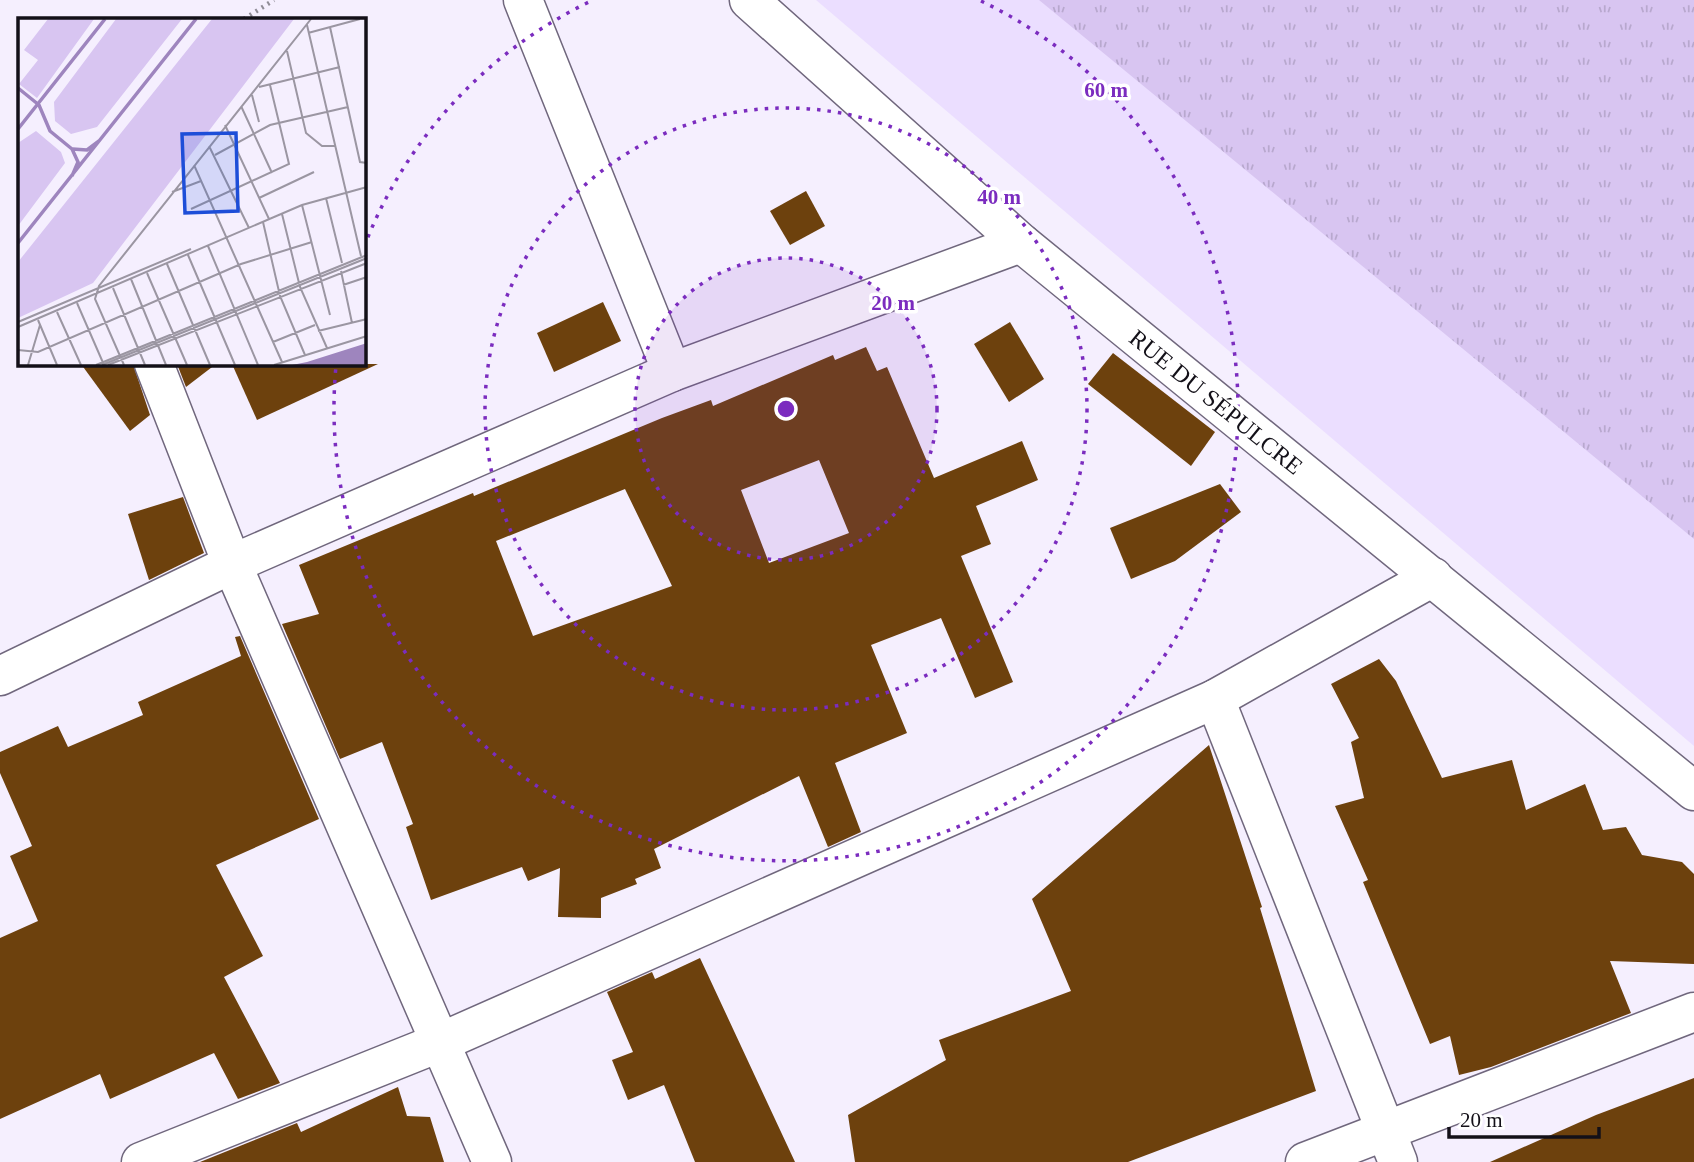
<svg xmlns="http://www.w3.org/2000/svg" width="1694" height="1162" font-family="'Times New Roman',serif">
	<style>
		.built { fill: #ebdeff }
		.grass { fill: url(#grass-tufts) }
		.building { fill: #6d410d; fill-rule: evenodd }
		.lines { fill: none; stroke-linecap: round; stroke-linejoin: round }
		.minor-casing { stroke: #70677d; stroke-width: 41 }
		.path { stroke: #908c97; stroke-width: 4.5; stroke-dasharray: 2 5; stroke-linecap: butt }
		.minor { stroke: #fff; stroke-width: 38 }
		.ring { fill: none; stroke: #7b2cbf; stroke-width: 3.5; stroke-dasharray: 3.5 7 }
		.labels { text-anchor: middle; stroke-width: 7; stroke-linejoin: round; paint-order: stroke }
		.street-label { font-size: 24px; fill: #131018; stroke: #fff }
		.inset-river { fill: none; stroke: #9e85be; stroke-width: 3.5 }
		.inset-road { fill: none; stroke: #9b96a2; stroke-width: 2 }
		.view { fill: #1d4ed8; fill-opacity: 0.15; stroke: #1d4ed8; stroke-width: 3.5 }
		.inset-edge { fill: none; stroke: #131018; stroke-width: 3.5 }
		.centre { fill: #7b2cbf; stroke: #fff; stroke-width: 3.5 }
		.ring-label { font-size: 21px; text-anchor: middle; font-weight: bold; fill: #7b2cbf; stroke: #fff; stroke-width: 7; stroke-linejoin: round; paint-order: stroke }
	</style>
	<defs>
		<pattern id="grass-tufts" width="24" height="20" patternUnits="userSpaceOnUse" patternTransform="scale(1.75)"><rect width="24" height="20" fill="#d8c5f1"/><path d="M3 7l-1-3M5 7V3M7 7l1-3M15 17l-1-3M17 17v-4M19 17l1-3" fill="none" stroke="#b8a8ce"/></pattern>
	</defs>
	<rect width="100%" height="100%" fill="#f5effe"/>
	<!-- built -->
	<path class="built" d="M 816,0 L 1694,0 L 1694,746 Z"/>
	<!-- grass -->
	<path class="grass" d="M 1039,0 L 1694,0 L 1694,539 Z"/>
	<!-- building -->
	<g class="building">
		<path d="M 806,191 L 825,226 L 790,245 L 770,211 Z"/>
		<path d="M 603,302 L 621,341 L 554,372 L 537,333 Z"/>
		<path d="M 1010,322 L 1044,379 L 1009,402 L 974,344 Z"/>
		<path d="M 866,347 L 877,371 L 887,367 L 934,478 L 1022,441 L 1038,480 L 976,506 L 991,544 L 961,556 L 1013,682 L 975,698 L 941,618 L 871,645 L 907,733 L 835,763 L 861,832 L 828,847 L 799,776 L 654,849 L 661,868 L 635,879 L 637,884 L 601,898 L 601,918 L 558,917 L 560,868 L 528,881 L 522,867 L 431,900 L 406,827 L 413,824 L 382,742 L 340,759 L 282,624 L 319,614 L 299,565 L 473,493 L 474,496 L 662,418 L 711,400 L 713,406 L 833,355 L 835,360 ZM 819,460 L 849,533 L 769,563 L 741,490 ZM 625,489 L 672,586 L 533,636 L 496,541 Z"/>
		<path d="M 1113,353 L 1215,432 L 1191,466 L 1088,384 Z"/>
		<path d="M 81,364 L 133,364 L 150,415 L 130,431 Z"/>
		<path d="M 177,364 L 216,364 L 186,387 Z"/>
		<path d="M 232,364 L 378,364 L 257,420 Z"/>
		<path d="M 1220,484 L 1241,512 L 1175,561 L 1131,579 L 1110,528 Z"/>
		<path d="M 183,497 L 204,553 L 149,580 L 128,514 Z"/>
		<path d="M 240,636 L 319,819 L 216,865 L 263,956 L 224,977 L 280,1083 L 238,1099 L 214,1053 L 110,1099 L 100,1074 L 0,1119 L 0,938 L 38,921 L 10,856 L 32,846 L 0,773 L 0,752 L 58,726 L 68,747 L 143,715 L 138,702 L 241,656 L 235,637 Z"/>
		<path d="M 1379,659 L 1396,681 L 1442,778 L 1512,760 L 1526,810 L 1585,784 L 1603,830 L 1626,827 L 1642,855 L 1682,862 L 1694,874 L 1694,964 L 1610,961 L 1631,1013 L 1491,1067 L 1459,1075 L 1450,1036 L 1430,1044 L 1363,882 L 1368,880 L 1335,806 L 1364,798 L 1351,742 L 1359,738 L 1331,684 Z"/>
		<path d="M 1209,745 L 1262,907 L 1260,908 L 1316,1091 L 1128,1162 L 855,1162 L 848,1115 L 946,1060 L 939,1040 L 1071,991 L 1032,899 Z"/>
		<path d="M 700,958 L 795,1162 L 695,1162 L 664,1085 L 628,1100 L 612,1060 L 633,1052 L 607,992 L 652,972 L 655,979 Z"/>
		<path d="M 1694,1078 L 1694,1162 L 1490,1162 L 1596,1115 Z"/>
		<path d="M 398,1087 L 407,1116 L 430,1117 L 444,1162 L 200,1162 L 297,1123 L 301,1132 Z"/>
	</g>
	<g class="lines">
		<defs>
			<g id="minor">
				<path d="M 523,0 L 672,372"/>
				<path d="M 749,0 L 1021,243 L 1694,791"/>
				<path d="M 154,364 L 232,564 L 492,1162"/>
				<path d="M 0,676 L 232,564 L 672,372 L 1021,243"/>
				<path d="M 1215,699 L 1398,1162"/>
				<path d="M 141,1162 L 441,1042 L 1215,699 L 1433,577"/>
				<path d="M 1305,1162 L 1694,1012"/>
			</g>
		</defs>
		<!-- minor casing -->
		<use href="#minor" class="minor-casing"/>
		<!-- path -->
		<path class="path" d="M 244,19 L 274,0"/>
		<!-- minor -->
		<use href="#minor" class="minor"/>
	</g>
	<!-- distance rings -->
	<circle cx="786" cy="409" r="151" fill="#7b2cbf" fill-opacity=".12"/>
	<g class="ring">
		<circle cx="786" cy="409" r="151"/>
		<circle cx="786" cy="409" r="301"/>
		<path d="M364 247A452 452 0 0 1 591 1M981 1A452 452 0 1 1 336 366"/>
	</g>
	<g class="labels">
		<!-- street labels -->
		<g class="street-label">
			<text transform="translate(1216 402) rotate(39)" y="8">RUE DU SÉPULCRE</text>
		</g>
	</g>
	<!-- overview -->
	<g transform="translate(18 18)">
		<rect width="348" height="348" fill="#f5effe"/>
		<path d="M 30,1 L 76,1 L 19,80 L 1,66 L 20,42 L 6,32 ZM 98,1 L 164,1 L 79,109 L 53,116 L 37,103 L 36,84 ZM 194,1 L 276,1 L 75,265 L 0,300 L 0,244 ZM 18,113 L 43,134 L 47,145 L 0,208 L 0,125 Z" fill="#d8c5f1"/>
		<path d="M 349,325 L 348,347 L 274,347 L 289,344 Z" fill="#9e85be"/>
		<path class="inset-river" d="M 0,70 L 21,87 L 32,113 L 54,131M 0,111 L 87,1M 54,158 L 60,144 L 54,131 L 69,132 L 81,123M 0,225 L 178,1"/>
		<path class="inset-road" d="M 289,7 L 343,238M 312,9 L 342,144 L 349,145M 290,15 L 342,1M 269,33 L 288,115 L 304,128 L 317,128M 241,69 L 322,49M 234,77 L 241,104M 223,88 L 254,155M 207,107 L 251,201M 191,128 L 231,210M 197,137 L 252,107 L 330,89M 176,147 L 264,344M 154,174 L 183,163M 241,180 L 296,154M 308,180 L 324,245M 284,187 L 312,297M 173,191 L 271,146 L 252,67M 264,196 L 282,269 L 309,330M 245,204 L 262,278 L 287,337M 190,228 L 240,347M 170,237 L 217,347M 149,246 L 192,347M 323,253 L 334,305M 129,255 L 169,347M 113,261 L 148,347M 325,267 L 349,259M 95,270 L 127,347M 59,285 L 86,347M 39,294 L 63,347M 20,302 L 39,347M 0,304 L 173,231M 0,309 L 284,187 L 349,169M 300,313 L 349,301M 255,324 L 297,307M 0,332 L 20,334 L 223,246 L 294,224M 10,347 L 22,307M 78,347 L 349,237M 84,347 L 349,240M 90,347 L 349,245M 106,347 L 77,281 L 81,268 L 293,1M 256,347 L 349,318"/>
		<path class="view" d="M 218,115 L 220,193 L 167,195 L 164,116 Z"/>
		<rect width="348" height="348" class="inset-edge"/>
	</g>
	<circle cx="786" cy="409" r="10" class="centre"/>
	<g class="ring-label">
		<text x="1106" y="97">60 m</text>
		<text x="999" y="204">40 m</text>
		<text x="893" y="310">20 m</text>
	</g>
	<!-- scale -->
	<path d="M1449 1127v10h150v-10" fill="none" stroke="#131018" stroke-width="3.5"/>
	<text x="1460" y="1127" font-size="21" fill="#131018" stroke="#ffffff" stroke-width="5" paint-order="stroke">20 m</text>
</svg>
